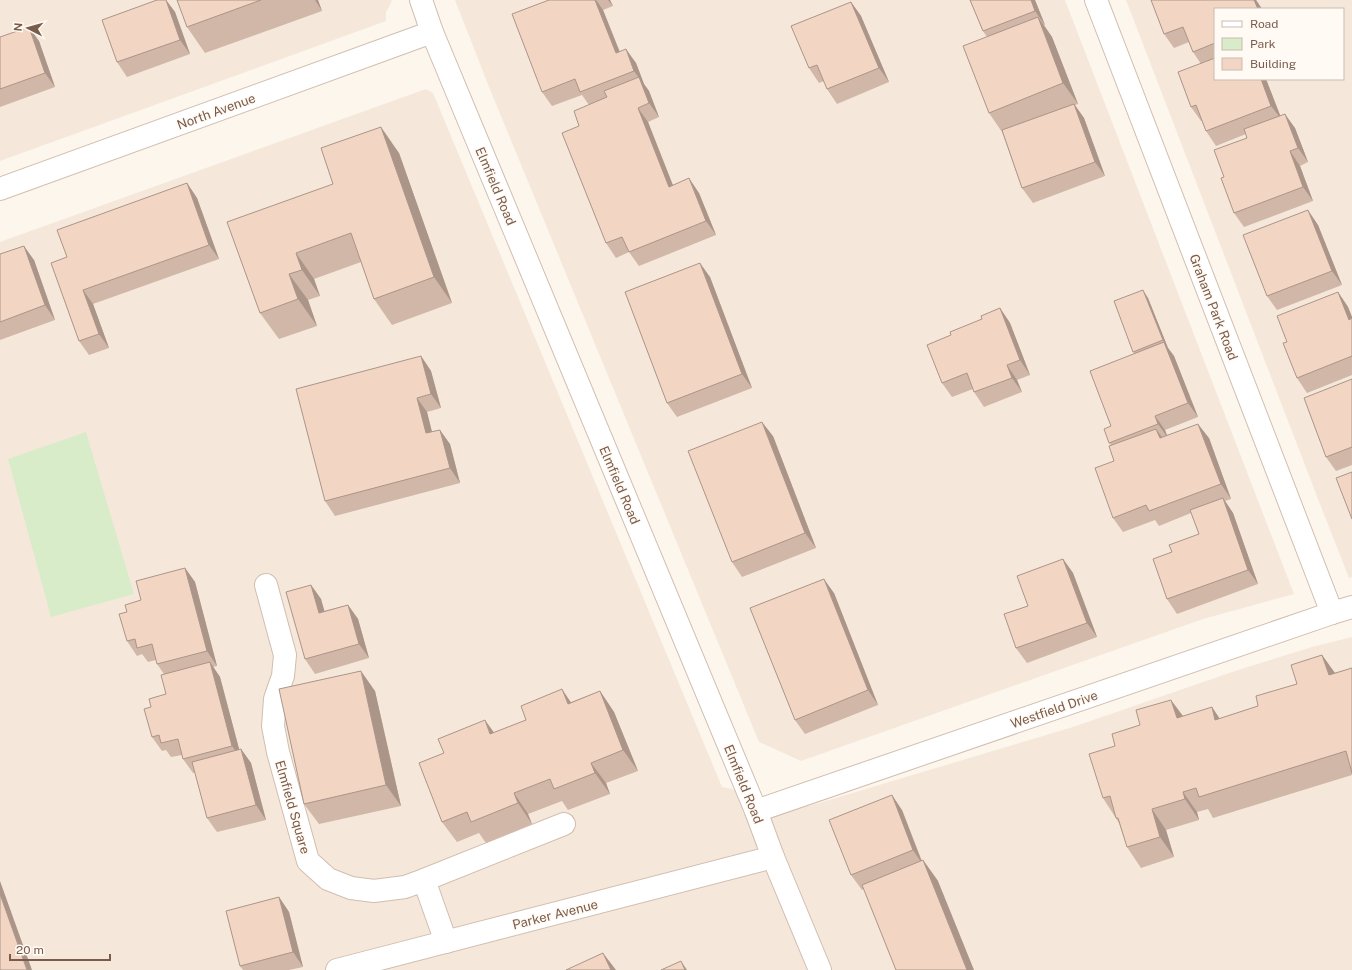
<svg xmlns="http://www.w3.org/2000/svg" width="1352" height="970" font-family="'Public Sans',sans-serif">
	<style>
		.residential { fill: #f5e8da; fill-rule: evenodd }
		.green { fill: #d8ecc9 }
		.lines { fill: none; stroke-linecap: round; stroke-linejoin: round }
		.minor-casing { stroke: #d1beb0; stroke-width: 24 }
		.minor { stroke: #fff; stroke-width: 22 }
		.wall { fill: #d1b7a8 }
		.shaded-wall { fill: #aa9588 }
		.building { fill: #f3d5c3; stroke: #aa9588 }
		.labels { text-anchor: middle; stroke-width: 3; stroke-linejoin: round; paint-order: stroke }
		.street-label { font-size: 13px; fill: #7a5c4d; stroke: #fffaf3 }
	</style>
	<rect width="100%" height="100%" fill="#fdf6ec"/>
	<!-- residential -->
	<g class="residential">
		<path d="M 0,0 L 392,0 L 389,7 L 386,12 L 386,21 L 0,161 Z"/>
		<path d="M 455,0 L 1065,0 L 1294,594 L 1203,619 L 801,761 L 759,742 L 489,87 Z"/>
		<path d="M 1126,0 L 1352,0 L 1352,577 L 1349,578 L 1318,499 ZM 1215,9 L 1343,9 L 1343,79 L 1215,79 Z"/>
		<path d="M 426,89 L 433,93 L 722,787 L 809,806 L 1073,727 L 1235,671 L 1312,647 L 1352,637 L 1352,970 L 0,970 L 0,242 Z"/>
	</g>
	<!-- green -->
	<path class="green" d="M 86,432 L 134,594 L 51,617 L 8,459 Z"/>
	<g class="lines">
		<defs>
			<g id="minor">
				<path d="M 421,0 L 432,32 L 756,811 L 773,857 L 820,970"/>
				<path d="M 1096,0 L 1332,613"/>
				<path d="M 0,189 L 432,32"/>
				<path d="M 266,585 L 285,655 L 283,676 L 275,699 L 273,726 L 278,752 L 308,861 L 328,879 L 351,888 L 374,891 L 405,887 L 424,880 L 564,824"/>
				<path d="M 756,811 L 1332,613 L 1352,607"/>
				<path d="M 424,880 L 446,942"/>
				<path d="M 337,970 L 773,857"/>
			</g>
		</defs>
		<!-- minor casing -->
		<use href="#minor" class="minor-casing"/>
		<!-- minor -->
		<use href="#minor" class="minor"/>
	</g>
	<!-- wall -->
	<g class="wall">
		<path d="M 157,0 L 166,0 L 175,12 L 190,54 L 127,77 L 117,62 Z"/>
		<path d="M 177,0 L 318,0 L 322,11 L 205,53 L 187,27 Z"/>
		<path d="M 549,0 L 610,0 L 613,6 L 603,10 L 620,52 L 636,63 L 644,84 L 649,91 L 659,117 L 648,122 L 673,185 L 699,193 L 716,235 L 639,266 L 629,252 L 616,258 L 606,243 L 579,126 L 589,105 L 582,95 L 552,106 L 542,92 Z"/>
		<path d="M 970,0 L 1035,0 L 1045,25 L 1044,25 L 1052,37 L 1078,104 L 1075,105 L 1084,118 L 1105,176 L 1033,203 L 1022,188 L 1002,132 L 989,113 L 987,37 L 983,31 Z"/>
		<path d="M 1151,0 L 1256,0 L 1262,9 L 1215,9 L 1215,79 L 1266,79 L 1280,116 L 1295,128 L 1308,162 L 1300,166 L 1313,201 L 1244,227 L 1234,213 L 1224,177 L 1247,138 L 1246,134 L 1216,146 L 1206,131 L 1202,121 L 1201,121 L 1191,107 L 1201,64 L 1193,52 L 1189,42 L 1174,48 L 1164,34 Z"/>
		<path d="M 851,2 L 861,16 L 889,82 L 837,104 L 827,89 L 824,81 L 819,83 L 809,68 Z"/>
		<path d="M 0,37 L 39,41 L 55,87 L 0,107 Z"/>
		<path d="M 399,153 L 452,303 L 392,325 L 374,299 L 361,262 L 314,279 L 320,296 L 308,300 L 317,326 L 279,339 L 260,313 L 333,184 Z"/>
		<path d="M 187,183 L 197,198 L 219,259 L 93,304 L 109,348 L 89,355 L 79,341 L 67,257 Z"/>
		<path d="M 1318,225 L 1342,285 L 1277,310 L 1267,296 Z"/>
		<path d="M 0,254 L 34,260 L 55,320 L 0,340 Z"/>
		<path d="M 710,277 L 752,388 L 677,417 L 667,403 Z"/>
		<path d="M 1338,292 L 1348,307 L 1352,317 L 1352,375 L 1307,393 L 1297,378 L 1287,342 Z"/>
		<path d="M 1148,298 L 1168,348 L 1174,356 L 1198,417 L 1165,430 L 1167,435 L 1209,438 L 1231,499 L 1225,501 L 1233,513 L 1258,584 L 1177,614 L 1167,599 L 1172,552 L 1199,534 L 1191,513 L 1159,526 L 1155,520 L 1123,532 L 1113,518 L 1114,461 L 1111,445 L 1109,443 L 1111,426 L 1134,353 L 1133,352 Z"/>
		<path d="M 1000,308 L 1010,323 L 1030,375 L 1017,380 L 1022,392 L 984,407 L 974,392 L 973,389 L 952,397 L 942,383 L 951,335 L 982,319 Z"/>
		<path d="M 421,356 L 431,371 L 441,408 L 427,412 L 432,432 L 450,444 L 460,483 L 335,516 L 325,501 Z"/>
		<path d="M 1352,379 L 1352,465 L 1336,471 L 1326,457 Z"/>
		<path d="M 773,436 L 816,548 L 742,577 L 732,562 Z"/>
		<path d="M 1063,559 L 1073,573 L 1097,637 L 1027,663 L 1016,648 L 1028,606 Z"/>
		<path d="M 185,568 L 195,582 L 217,666 L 213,667 L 220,677 L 239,749 L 241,749 L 251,763 L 266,820 L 217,832 L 207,818 L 195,773 L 193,773 L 183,759 L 182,755 L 171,757 L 166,750 L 162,751 L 152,737 L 151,707 L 166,694 L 164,674 L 157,664 L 156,660 L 148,662 L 142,654 L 137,656 L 127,641 L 127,612 L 141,600 Z"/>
		<path d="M 311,585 L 321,599 L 324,611 L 348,605 L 358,619 L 369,658 L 315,674 L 305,659 Z"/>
		<path d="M 834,593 L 878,705 L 805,734 L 795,720 Z"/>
		<path d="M 1322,655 L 1335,673 L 1352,668 L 1352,775 L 1213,818 L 1208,809 L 1197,812 L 1199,820 L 1166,830 L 1174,857 L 1141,868 L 1127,847 L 1119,823 L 1103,798 L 1115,746 L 1183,716 L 1212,707 L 1219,719 L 1258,706 L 1297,684 Z"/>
		<path d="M 375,691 L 401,806 L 319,824 L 304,804 Z"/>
		<path d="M 600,691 L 614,712 L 638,771 L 606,783 L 610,794 L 568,810 L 562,801 L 528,814 L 532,824 L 486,843 L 479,833 L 457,842 L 442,822 L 571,702 Z"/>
		<path d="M 902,810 L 922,861 L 923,860 L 938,881 L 863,889 L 862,890 L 851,875 Z"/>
		<path d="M 279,897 L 289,912 L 303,967 L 289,970 L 243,970 L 240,966 Z"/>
	</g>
	<!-- shaded-wall -->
	<g class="shaded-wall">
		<path d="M 166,0 L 175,12 L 190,54 L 180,40 Z"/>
		<path d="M 315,0 L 318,0 L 322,11 Z"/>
		<path d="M 595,0 L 596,0 L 603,10 L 626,68 L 616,53 Z"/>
		<path d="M 608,0 L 610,0 L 613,6 Z"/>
		<path d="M 1031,0 L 1035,0 L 1045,25 L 1035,11 Z"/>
		<path d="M 1254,0 L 1256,0 L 1262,9 L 1258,9 Z"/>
		<path d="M 851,2 L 861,16 L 889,82 L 879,68 Z"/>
		<path d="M 1038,17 L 1052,37 L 1078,104 L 1063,83 Z"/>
		<path d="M 29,27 L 39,41 L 55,87 L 45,73 Z"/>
		<path d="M 626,49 L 636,63 L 644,84 L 649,91 L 659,117 L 649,103 L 639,78 L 634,71 Z"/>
		<path d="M 1261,79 L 1266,79 L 1282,120 L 1271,106 Z"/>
		<path d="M 1074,104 L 1084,118 L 1105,176 L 1095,162 Z"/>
		<path d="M 638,108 L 648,122 L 679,201 L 669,187 Z"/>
		<path d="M 1285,114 L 1295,128 L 1308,162 L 1298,148 Z"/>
		<path d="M 381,127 L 399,153 L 452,303 L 434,277 Z"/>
		<path d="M 1290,151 L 1300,166 L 1313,201 L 1303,187 Z"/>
		<path d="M 689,178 L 699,193 L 716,235 L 706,221 Z"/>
		<path d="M 187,183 L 197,198 L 219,259 L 209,245 Z"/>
		<path d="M 1308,210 L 1318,225 L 1342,285 L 1332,271 Z"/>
		<path d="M 24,246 L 34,260 L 55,320 L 45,305 Z"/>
		<path d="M 296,253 L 314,279 L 320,296 L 302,270 Z"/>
		<path d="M 700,263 L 710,277 L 752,388 L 742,374 Z"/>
		<path d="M 289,274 L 308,300 L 317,326 L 298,299 Z"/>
		<path d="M 83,290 L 93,304 L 109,348 L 99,334 Z"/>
		<path d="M 1143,290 L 1148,298 L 1168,348 L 1174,356 L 1198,417 L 1188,403 L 1164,342 Z"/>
		<path d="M 1338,292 L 1348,307 L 1352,317 L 1352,324 L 1349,320 Z"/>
		<path d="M 1000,308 L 1010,323 L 1030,375 L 1020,360 Z"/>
		<path d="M 421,356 L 431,371 L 441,408 L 431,394 Z"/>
		<path d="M 1007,365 L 1017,380 L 1022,392 L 1012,378 Z"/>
		<path d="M 417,398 L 427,412 L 436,448 L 426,433 Z"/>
		<path d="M 1155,416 L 1165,430 L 1168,438 L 1158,424 Z"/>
		<path d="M 762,422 L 773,436 L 816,548 L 805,533 Z"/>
		<path d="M 1198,424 L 1209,438 L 1231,499 L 1221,484 Z"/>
		<path d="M 1156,429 L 1166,443 L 1160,438 Z"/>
		<path d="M 440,430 L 450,444 L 460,483 L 450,468 Z"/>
		<path d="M 1223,498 L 1233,513 L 1258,584 L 1248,570 Z"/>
		<path d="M 1063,559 L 1073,573 L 1097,637 L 1087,623 Z"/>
		<path d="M 185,568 L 195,582 L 217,666 L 207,651 Z"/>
		<path d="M 824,579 L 834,593 L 878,705 L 868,690 Z"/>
		<path d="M 311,585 L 321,599 L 329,627 L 319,613 Z"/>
		<path d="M 348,605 L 358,619 L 369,658 L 359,644 Z"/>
		<path d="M 1322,655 L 1337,676 L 1329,675 Z"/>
		<path d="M 210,662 L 220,677 L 242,760 L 232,746 Z"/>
		<path d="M 361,671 L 375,691 L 401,806 L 386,785 Z"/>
		<path d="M 562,689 L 576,710 L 568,704 Z"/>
		<path d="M 600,691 L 614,712 L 638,771 L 623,750 Z"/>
		<path d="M 1171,700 L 1186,720 L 1177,718 Z"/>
		<path d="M 1212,707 L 1226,728 L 1215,720 Z"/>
		<path d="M 485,720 L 500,741 L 490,734 Z"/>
		<path d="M 241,749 L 251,763 L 266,820 L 256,805 Z"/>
		<path d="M 591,763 L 606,783 L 610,794 L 595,773 Z"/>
		<path d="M 1183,792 L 1197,812 L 1199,820 L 1185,799 Z"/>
		<path d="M 514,793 L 528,814 L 532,824 L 518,803 Z"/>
		<path d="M 892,795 L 902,810 L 923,865 L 913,850 Z"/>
		<path d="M 1152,809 L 1166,830 L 1174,857 L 1160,837 Z"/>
		<path d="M 923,860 L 938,881 L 974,970 L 967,970 Z"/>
		<path d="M 0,881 L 32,970 L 27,970 L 0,894 Z"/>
		<path d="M 279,897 L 289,912 L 303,967 L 293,952 Z"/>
		<path d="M 603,953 L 616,970 L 611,970 Z"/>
		<path d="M 681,961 L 687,970 L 685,970 Z"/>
	</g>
	<!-- building -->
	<g class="building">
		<path d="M 157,0 L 166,0 L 180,40 L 117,62 L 102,20 Z"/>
		<path d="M 177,0 L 261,0 L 187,27 Z"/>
		<path d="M 549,0 L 595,0 L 616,53 L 626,49 L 634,71 L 580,92 L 575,79 L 542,92 L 512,14 Z"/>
		<path d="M 970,0 L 1031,0 L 1035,11 L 983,31 Z"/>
		<path d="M 1151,0 L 1254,0 L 1258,9 L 1215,9 L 1215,43 L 1193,52 L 1183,27 L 1164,34 Z"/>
		<path d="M 851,2 L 879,68 L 827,89 L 817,65 L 809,68 L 791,26 Z"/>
		<path d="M 1038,17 L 1063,83 L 989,113 L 963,46 Z"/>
		<path d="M 29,27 L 45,73 L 0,89 L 0,37 Z"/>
		<path d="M 1215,58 L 1215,79 L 1261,79 L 1271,106 L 1206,131 L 1196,105 L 1191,107 L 1178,72 Z"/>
		<path d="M 639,77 L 649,103 L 638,108 L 669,187 L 689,178 L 706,221 L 629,252 L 622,237 L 606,243 L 562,133 L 579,126 L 574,111 L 607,97 L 604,91 Z"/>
		<path d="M 1074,104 L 1095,162 L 1022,188 L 1002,130 Z"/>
		<path d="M 1285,114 L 1298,148 L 1290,151 L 1303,187 L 1234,213 L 1221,178 L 1224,177 L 1214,150 L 1247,138 L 1244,129 Z"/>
		<path d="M 381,127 L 434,277 L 374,299 L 351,233 L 296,253 L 302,270 L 289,274 L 298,299 L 260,313 L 227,222 L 333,184 L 321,148 Z"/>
		<path d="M 187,183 L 209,245 L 83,290 L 99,334 L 79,341 L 51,263 L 67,257 L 57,230 Z"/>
		<path d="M 1308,210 L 1332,271 L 1267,296 L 1243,235 Z"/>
		<path d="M 24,246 L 45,305 L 0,322 L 0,254 Z"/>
		<path d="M 700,263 L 742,374 L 667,403 L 625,292 Z"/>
		<path d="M 1143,290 L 1163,340 L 1133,352 L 1114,301 Z"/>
		<path d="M 1338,292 L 1349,320 L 1352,318 L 1352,357 L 1352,356 L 1297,378 L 1283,343 L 1287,342 L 1277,316 Z"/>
		<path d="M 1000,308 L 1020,360 L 1007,365 L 1012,378 L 974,392 L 967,373 L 942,383 L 927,345 L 951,335 L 950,332 L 982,319 L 981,316 Z"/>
		<path d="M 1164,342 L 1188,403 L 1155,416 L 1158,424 L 1109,443 L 1104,429 L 1111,426 L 1090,371 Z"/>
		<path d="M 421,356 L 431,394 L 417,398 L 426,433 L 440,430 L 450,468 L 325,501 L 296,389 Z"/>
		<path d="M 1352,379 L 1352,447 L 1326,457 L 1304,398 Z"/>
		<path d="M 762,422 L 805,533 L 732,562 L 688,451 Z"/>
		<path d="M 1198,424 L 1221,484 L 1149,511 L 1146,505 L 1113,518 L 1095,468 L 1114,461 L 1109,446 L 1156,429 L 1160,438 Z"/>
		<path d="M 1352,472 L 1352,519 L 1336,478 Z"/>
		<path d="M 1223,498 L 1248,570 L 1167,599 L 1153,559 L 1172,552 L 1169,545 L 1199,534 L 1190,510 Z"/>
		<path d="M 1063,559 L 1087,623 L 1016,648 L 1004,614 L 1028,606 L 1017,576 Z"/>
		<path d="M 185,568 L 207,651 L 157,664 L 152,644 L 137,648 L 135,639 L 127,641 L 119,614 L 127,612 L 125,605 L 141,600 L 136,581 Z"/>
		<path d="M 824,579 L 868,690 L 795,720 L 750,608 Z"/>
		<path d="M 311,585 L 319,613 L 348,605 L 359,644 L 305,659 L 286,592 Z"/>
		<path d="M 1322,655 L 1329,675 L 1352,668 L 1352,773 L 1346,751 L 1199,797 L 1196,788 L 1183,792 L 1185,799 L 1152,809 L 1160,837 L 1127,847 L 1118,818 L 1116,818 L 1110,796 L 1103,798 L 1089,754 L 1115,746 L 1112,734 L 1140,725 L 1136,710 L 1171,700 L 1177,718 L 1212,707 L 1215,720 L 1258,706 L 1256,696 L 1297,684 L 1291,665 Z"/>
		<path d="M 210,662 L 232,746 L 183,759 L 178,739 L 161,743 L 159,735 L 152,737 L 144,709 L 151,707 L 149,699 L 166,694 L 161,675 Z"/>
		<path d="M 361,671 L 386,785 L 304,804 L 279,689 Z"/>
		<path d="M 562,689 L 568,704 L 600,691 L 623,750 L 591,763 L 595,773 L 554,789 L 550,779 L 514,793 L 518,803 L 471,822 L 467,812 L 442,822 L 419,763 L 444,753 L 438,739 L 485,720 L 490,734 L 526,720 L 521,706 Z"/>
		<path d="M 241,749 L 256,805 L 207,818 L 192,762 Z"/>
		<path d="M 892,795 L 913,850 L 851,875 L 829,820 Z"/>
		<path d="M 923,860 L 967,970 L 896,970 L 862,885 Z"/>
		<path d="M 0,894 L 27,970 L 0,970 Z"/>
		<path d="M 279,897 L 293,952 L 240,966 L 226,911 Z"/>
		<path d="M 603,953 L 611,970 L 566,970 Z"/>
		<path d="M 681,961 L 685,970 L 661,970 Z"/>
	</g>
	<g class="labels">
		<!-- street labels -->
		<g class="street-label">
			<text transform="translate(216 111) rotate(-20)" y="5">North Avenue</text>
			<text transform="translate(496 186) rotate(67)" y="5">Elmfield Road</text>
			<text transform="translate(1214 307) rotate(69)" y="5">Graham Park Road</text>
			<text transform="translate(620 485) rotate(67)" y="5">Elmfield Road</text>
			<text transform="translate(1054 709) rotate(-19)" y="5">Westfield Drive</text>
			<text transform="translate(744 784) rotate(68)" y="5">Elmfield Road</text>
			<text transform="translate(293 807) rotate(74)" y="5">Elmfield Square</text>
			<text transform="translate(555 914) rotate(-14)" y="5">Parker Avenue</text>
		</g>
	</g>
	<!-- legend -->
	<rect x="1214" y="8" width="130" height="72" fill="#fffaf3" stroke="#cabbb1"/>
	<rect x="1222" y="21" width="20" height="6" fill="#ffffff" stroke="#cabbb1"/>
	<text x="1250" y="28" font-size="12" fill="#7a5c4d">Road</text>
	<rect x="1222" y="38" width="20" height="12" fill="#d8ecc9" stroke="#cabbb1"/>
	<text x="1250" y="48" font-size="12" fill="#7a5c4d">Park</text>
	<rect x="1222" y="58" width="20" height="12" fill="#f3d5c3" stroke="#cabbb1"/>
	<text x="1250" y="68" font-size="12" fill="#7a5c4d">Building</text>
	<!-- north arrow -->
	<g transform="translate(28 28) rotate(276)" stroke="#fffaf3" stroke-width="3" paint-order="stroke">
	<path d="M0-3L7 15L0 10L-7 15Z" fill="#7a5c4d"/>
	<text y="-6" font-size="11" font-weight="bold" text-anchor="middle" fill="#7a5c4d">N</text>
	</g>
	<!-- scale -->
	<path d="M10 954v6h100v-6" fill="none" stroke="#7a5c4d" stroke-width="2"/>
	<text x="16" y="954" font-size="12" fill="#7a5c4d" stroke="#fffaf3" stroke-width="3" paint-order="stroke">20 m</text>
</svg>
